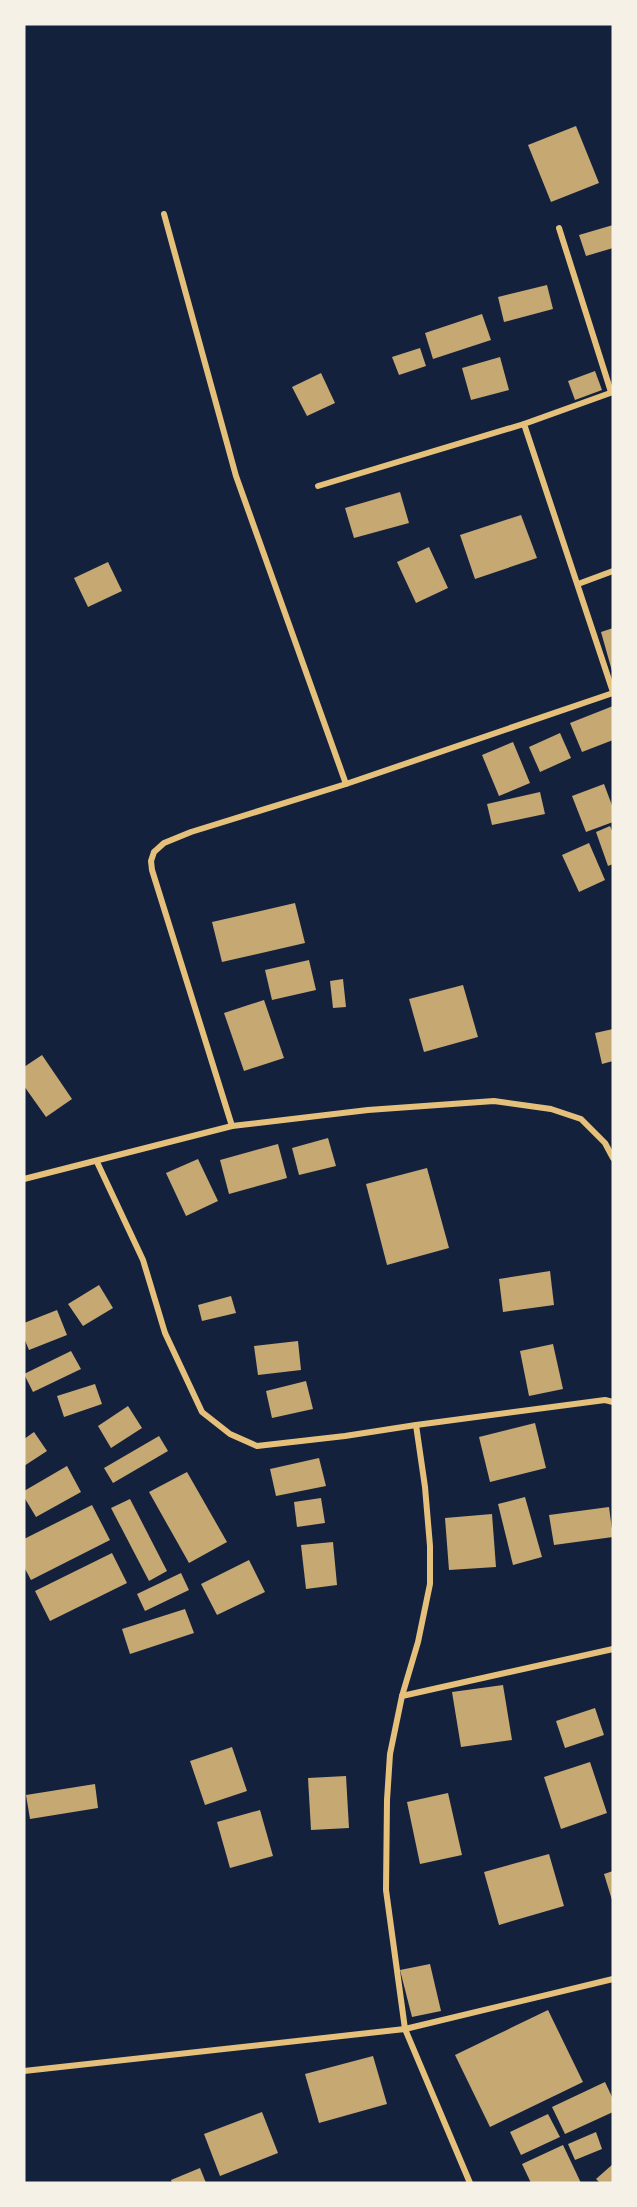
<svg xmlns="http://www.w3.org/2000/svg" width="637" height="2207" font-family="'Source Sans 3',sans-serif">
	<style>
		.building { fill: #c6a872 }
		.lines { fill: none; stroke-linecap: round; stroke-linejoin: round }
		.minor { stroke: #e5c07b; stroke-width: 6 }
	</style>
	<rect width="100%" height="100%" fill="#14213d"/>
	<!-- building -->
	<g class="building">
		<path d="M 576,126 L 599,183 L 551,202 L 528,145 Z"/>
		<path d="M 613,225 L 613,248 L 586,256 L 579,235 Z"/>
		<path d="M 547,285 L 553,309 L 504,322 L 498,297 Z"/>
		<path d="M 482,314 L 491,340 L 433,359 L 425,333 Z"/>
		<path d="M 420,348 L 426,366 L 399,375 L 392,357 Z"/>
		<path d="M 500,357 L 509,390 L 471,400 L 462,368 Z"/>
		<path d="M 595,371 L 602,390 L 575,400 L 568,381 Z"/>
		<path d="M 321,373 L 335,403 L 307,416 L 292,387 Z"/>
		<path d="M 400,492 L 409,523 L 354,538 L 345,508 Z"/>
		<path d="M 521,515 L 537,558 L 475,579 L 460,535 Z"/>
		<path d="M 429,547 L 448,588 L 416,603 L 397,562 Z"/>
		<path d="M 108,562 L 122,591 L 88,607 L 74,578 Z"/>
		<path d="M 613,628 L 613,671 L 612,671 L 601,632 Z"/>
		<path d="M 613,706 L 613,740 L 582,752 L 570,723 Z"/>
		<path d="M 560,733 L 571,758 L 540,772 L 529,747 Z"/>
		<path d="M 513,742 L 530,783 L 499,796 L 482,755 Z"/>
		<path d="M 604,784 L 613,808 L 613,822 L 586,832 L 572,796 Z"/>
		<path d="M 540,792 L 545,814 L 492,825 L 487,804 Z"/>
		<path d="M 610,826 L 613,833 L 613,864 L 608,866 L 596,832 Z"/>
		<path d="M 589,843 L 605,880 L 579,892 L 562,855 Z"/>
		<path d="M 295,903 L 305,943 L 222,962 L 212,922 Z"/>
		<path d="M 309,960 L 316,990 L 272,1000 L 265,970 Z"/>
		<path d="M 343,979 L 346,1007 L 333,1008 L 330,981 Z"/>
		<path d="M 463,985 L 478,1037 L 424,1052 L 409,999 Z"/>
		<path d="M 264,1000 L 284,1058 L 244,1071 L 224,1013 Z"/>
		<path d="M 613,1029 L 613,1061 L 602,1064 L 595,1033 Z"/>
		<path d="M 42,1055 L 72,1099 L 46,1117 L 24,1086 L 24,1067 Z"/>
		<path d="M 328,1138 L 336,1166 L 299,1175 L 292,1148 Z"/>
		<path d="M 278,1144 L 287,1178 L 229,1194 L 220,1160 Z"/>
		<path d="M 198,1159 L 218,1201 L 186,1216 L 166,1173 Z"/>
		<path d="M 427,1168 L 449,1248 L 387,1265 L 366,1184 Z"/>
		<path d="M 550,1271 L 554,1305 L 503,1312 L 499,1279 Z"/>
		<path d="M 99,1285 L 113,1308 L 83,1326 L 68,1304 Z"/>
		<path d="M 231,1296 L 236,1313 L 202,1321 L 198,1305 Z"/>
		<path d="M 57,1310 L 67,1335 L 29,1350 L 24,1338 L 24,1323 Z"/>
		<path d="M 298,1341 L 301,1370 L 258,1375 L 254,1346 Z"/>
		<path d="M 553,1344 L 563,1389 L 529,1396 L 520,1351 Z"/>
		<path d="M 71,1351 L 81,1369 L 33,1392 L 24,1374 Z"/>
		<path d="M 306,1381 L 313,1409 L 272,1418 L 266,1391 Z"/>
		<path d="M 95,1384 L 102,1404 L 64,1417 L 57,1396 Z"/>
		<path d="M 128,1406 L 142,1428 L 111,1448 L 98,1426 Z"/>
		<path d="M 535,1423 L 546,1468 L 490,1482 L 479,1437 Z"/>
		<path d="M 34,1432 L 47,1451 L 24,1466 L 24,1439 Z"/>
		<path d="M 159,1436 L 168,1451 L 113,1483 L 104,1468 Z"/>
		<path d="M 319,1458 L 326,1486 L 276,1496 L 270,1469 Z"/>
		<path d="M 67,1466 L 81,1492 L 36,1517 L 24,1497 L 24,1491 Z"/>
		<path d="M 187,1472 L 227,1542 L 189,1563 L 149,1492 Z"/>
		<path d="M 525,1497 L 542,1557 L 513,1565 L 498,1504 Z"/>
		<path d="M 321,1498 L 325,1523 L 297,1527 L 294,1502 Z"/>
		<path d="M 130,1499 L 167,1571 L 149,1581 L 111,1508 Z"/>
		<path d="M 92,1505 L 110,1540 L 31,1580 L 24,1567 L 24,1539 Z"/>
		<path d="M 609,1507 L 613,1537 L 554,1545 L 549,1515 Z"/>
		<path d="M 492,1514 L 496,1567 L 449,1570 L 445,1518 Z"/>
		<path d="M 333,1542 L 337,1585 L 306,1589 L 301,1545 Z"/>
		<path d="M 112,1553 L 127,1583 L 50,1621 L 35,1591 Z"/>
		<path d="M 249,1560 L 265,1592 L 217,1615 L 201,1584 Z"/>
		<path d="M 181,1573 L 189,1590 L 145,1611 L 137,1594 Z"/>
		<path d="M 185,1609 L 194,1633 L 130,1654 L 122,1629 Z"/>
		<path d="M 503,1685 L 512,1740 L 461,1747 L 452,1692 Z"/>
		<path d="M 595,1708 L 604,1735 L 565,1748 L 556,1721 Z"/>
		<path d="M 232,1747 L 247,1791 L 205,1805 L 190,1761 Z"/>
		<path d="M 590,1762 L 607,1813 L 561,1829 L 544,1777 Z"/>
		<path d="M 346,1776 L 349,1828 L 311,1830 L 308,1778 Z"/>
		<path d="M 95,1784 L 98,1808 L 30,1819 L 26,1795 Z"/>
		<path d="M 448,1793 L 462,1855 L 420,1864 L 407,1802 Z"/>
		<path d="M 260,1810 L 273,1856 L 230,1868 L 217,1822 Z"/>
		<path d="M 549,1854 L 564,1906 L 499,1925 L 484,1872 Z"/>
		<path d="M 613,1871 L 613,1900 L 612,1900 L 604,1874 Z"/>
		<path d="M 430,1964 L 441,2011 L 412,2017 L 400,1970 Z"/>
		<path d="M 548,2010 L 583,2082 L 490,2127 L 455,2055 Z"/>
		<path d="M 373,2056 L 387,2104 L 319,2123 L 305,2074 Z"/>
		<path d="M 605,2082 L 613,2099 L 613,2112 L 565,2134 L 552,2107 Z"/>
		<path d="M 262,2112 L 278,2153 L 220,2176 L 204,2134 Z"/>
		<path d="M 548,2114 L 560,2137 L 521,2155 L 510,2132 Z"/>
		<path d="M 596,2132 L 602,2149 L 575,2160 L 568,2144 Z"/>
		<path d="M 563,2145 L 581,2183 L 531,2183 L 522,2164 Z"/>
		<path d="M 613,2164 L 613,2183 L 600,2183 L 596,2179 Z"/>
		<path d="M 200,2168 L 206,2183 L 172,2183 L 171,2180 Z"/>
	</g>
	<g class="lines">
		<!-- minor -->
		<g class="minor">
			<path d="M 164,214 L 236,476 L 346,784 L 191,832 L 164,843 L 154,852 L 151,861 L 152,870 L 232,1126"/>
			<path d="M 559,228 L 611,392"/>
			<path d="M 613,392 L 524,424 L 613,692"/>
			<path d="M 318,486 L 524,424"/>
			<path d="M 578,584 L 613,571"/>
			<path d="M 346,784 L 613,693"/>
			<path d="M 97,1162 L 143,1260 L 165,1333 L 202,1412 L 230,1434 L 257,1446 L 345,1436 L 416,1425 L 425,1487 L 430,1546 L 430,1584 L 418,1642 L 402,1696 L 390,1754 L 387,1800 L 386,1890 L 405,2029 L 470,2183"/>
			<path d="M 24,1179 L 232,1126 L 368,1110 L 494,1101 L 551,1109 L 581,1119 L 605,1143 L 613,1158"/>
			<path d="M 416,1425 L 605,1400 L 613,1402"/>
			<path d="M 402,1696 L 613,1649"/>
			<path d="M 24,2071 L 405,2029 L 613,1979"/>
		</g>
	</g>
	<!-- border -->
	<rect width="637" height="2207" fill="none" stroke="#f6f1e7" stroke-width="51"/>
</svg>
